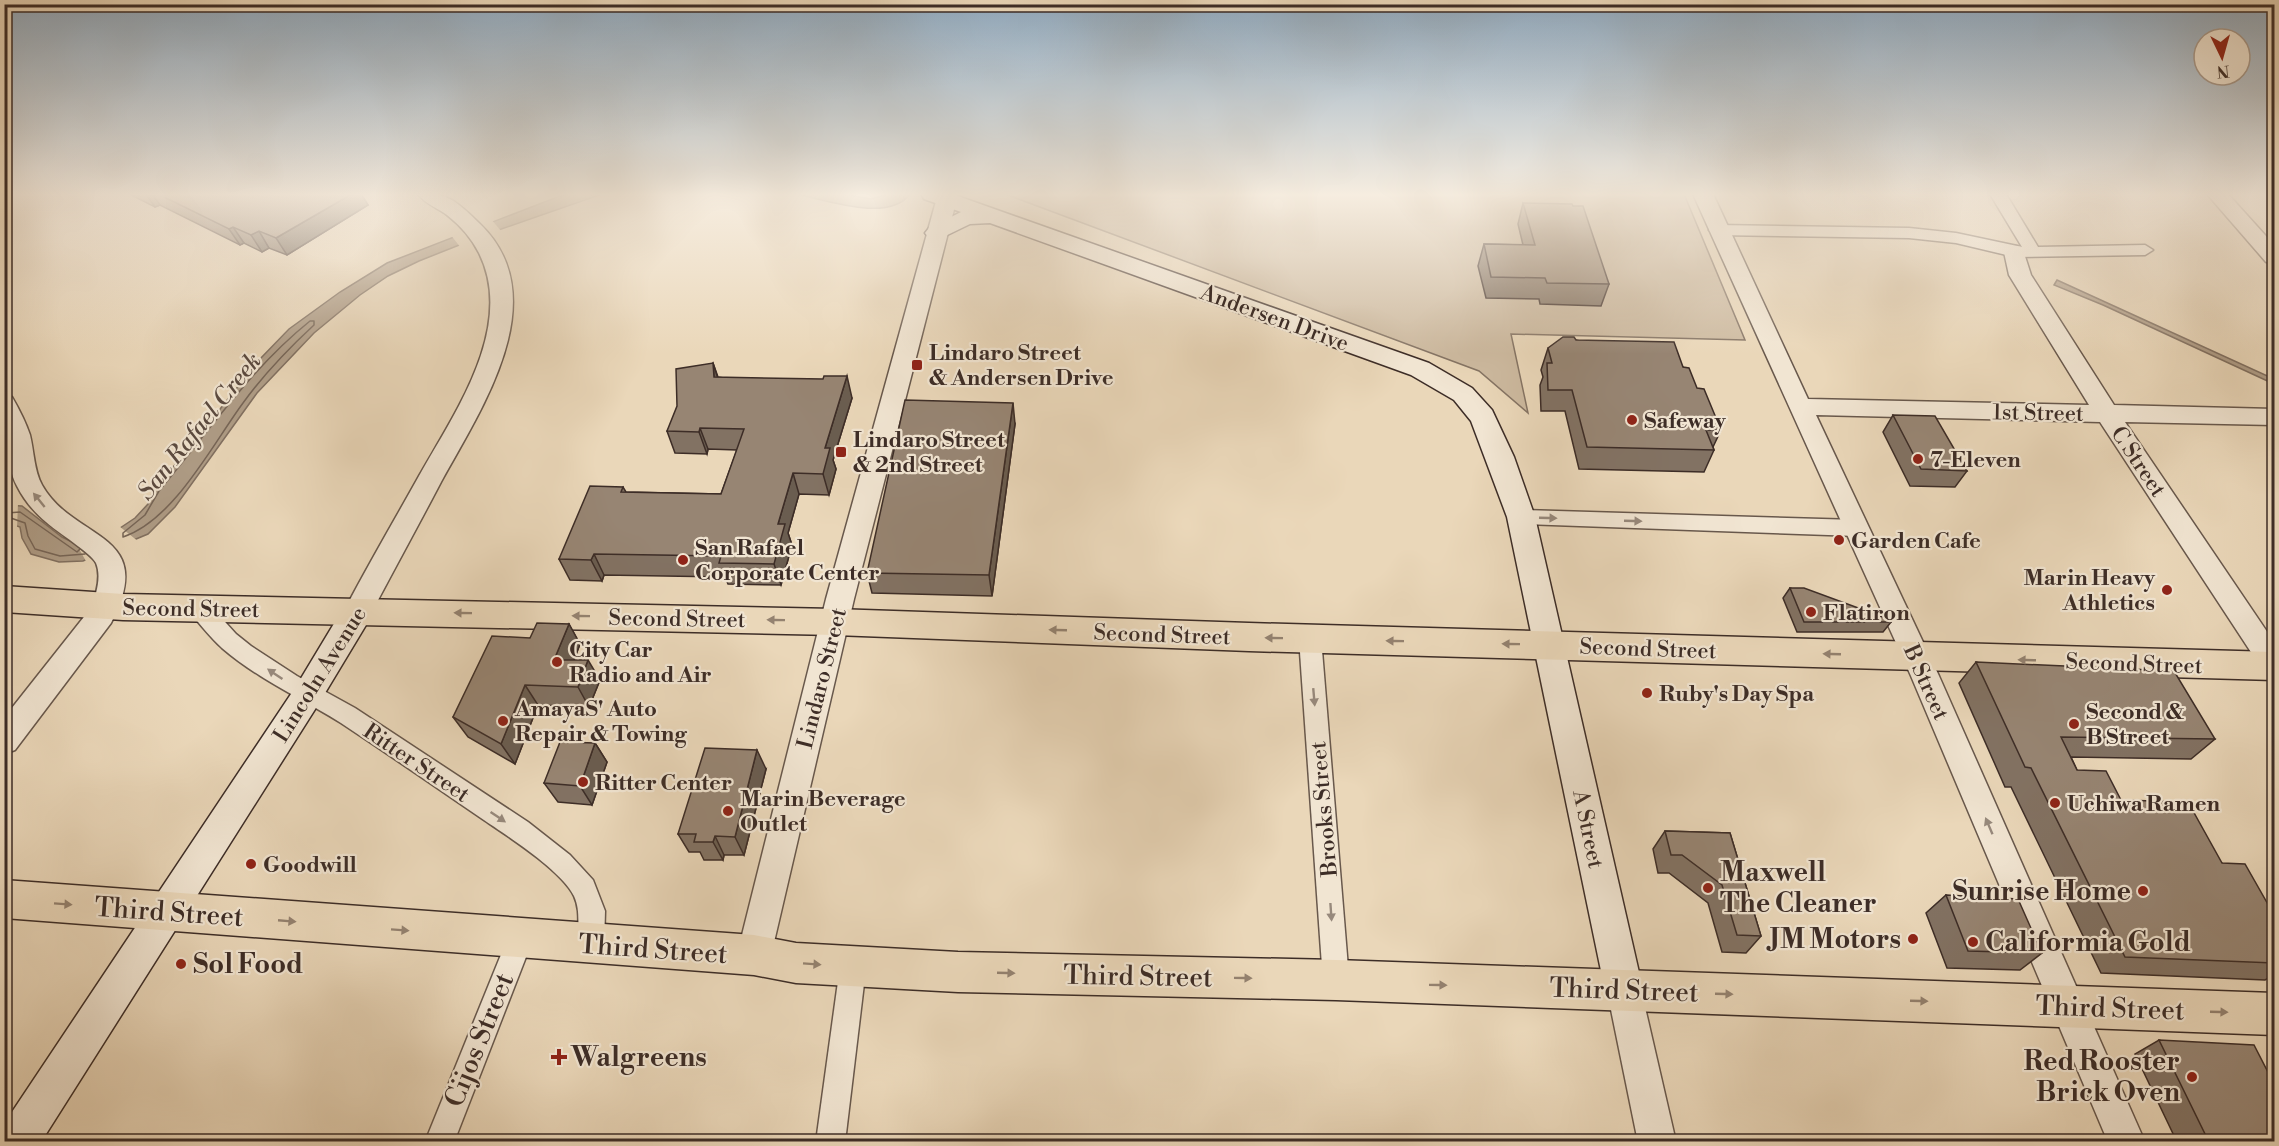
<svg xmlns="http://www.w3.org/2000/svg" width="2279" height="1146" font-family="'Libre Bodoni',serif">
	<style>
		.green { fill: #cdbaa0; stroke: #857464; stroke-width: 1.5 }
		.water { fill: #af9d87; stroke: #817061; stroke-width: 1.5 }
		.pier { fill: #ead7b9 }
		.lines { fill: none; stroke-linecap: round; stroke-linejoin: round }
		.shore { stroke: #766557; stroke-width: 1.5 }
		.minor-casing { stroke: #68584c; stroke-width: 3 }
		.tertiary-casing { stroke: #68584c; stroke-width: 3 }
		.secondary-casing { stroke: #3d2d27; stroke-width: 3 }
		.primary-casing { stroke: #3d2d27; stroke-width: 3 }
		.minor { fill: #f1e5d2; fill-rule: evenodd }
		.tertiary { fill: #f1e5d2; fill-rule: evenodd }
		.secondary { fill: #f1e5d2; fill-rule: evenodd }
		.primary { fill: #ead7b9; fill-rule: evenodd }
		.rail { stroke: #3d2d27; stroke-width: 4.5; stroke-dasharray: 10 10; stroke-linecap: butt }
		.wall { fill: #827263; stroke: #3d2d27; stroke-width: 1.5 }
		.shaded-wall { fill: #6a5d50; stroke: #3d2d27; stroke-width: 1.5 }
		.building { fill: #978573; stroke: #3d2d27; stroke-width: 1.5 }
		.oneway { fill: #97897c }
		.oneway2 { fill: #948270 }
		.poi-dot { fill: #8f2418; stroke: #f1e5d2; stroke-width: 2 }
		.labels { text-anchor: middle; stroke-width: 4.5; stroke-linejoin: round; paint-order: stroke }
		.street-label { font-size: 22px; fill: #3d2d27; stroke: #f1e5d2 }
		.poi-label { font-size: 22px; font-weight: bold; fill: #3d2d27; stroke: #f1e5d2; text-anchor: start }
		.water-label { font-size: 24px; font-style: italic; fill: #5a493f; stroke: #f1e5d2 }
		.near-poi-label { font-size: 27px; font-weight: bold; fill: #3d2d27; stroke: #f1e5d2; text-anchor: start }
		.near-street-label { font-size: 27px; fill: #3d2d27; stroke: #f1e5d2 }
	</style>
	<rect width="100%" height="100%" fill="#ead7b9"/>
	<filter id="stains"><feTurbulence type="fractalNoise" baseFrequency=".00333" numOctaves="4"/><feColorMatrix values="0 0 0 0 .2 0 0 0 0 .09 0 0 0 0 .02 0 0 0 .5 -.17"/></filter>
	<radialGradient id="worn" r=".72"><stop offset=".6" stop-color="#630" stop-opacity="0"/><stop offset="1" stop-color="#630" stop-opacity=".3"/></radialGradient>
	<!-- green -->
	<path class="green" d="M 1005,194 L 1684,194 L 1745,340 L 1511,334 L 1528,413 L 1479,371 Z"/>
	<!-- water -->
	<g class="water">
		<path d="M 565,194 L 602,194 L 487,234 L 419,261 L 388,276 L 360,295 L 314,333 L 257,393 L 175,507 L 148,534 L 83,561 L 59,562 L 31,554 L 22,538 L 20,527 L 5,522 L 5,505 L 22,506 L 62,537 L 76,544 L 105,538 L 135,518 L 148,504 L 154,488 L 182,457 L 259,360 L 289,329 L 340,292 L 387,263 Z"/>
		<path d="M 796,194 L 845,194 L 871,199 L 887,194 L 910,194 C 889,223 826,200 796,194 Z"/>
		<path d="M 2057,280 L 2274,379 L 2274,384 L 2103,305 L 2054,285 Z"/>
	</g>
	<!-- pier -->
	<g class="pier">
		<path d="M 490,218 L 502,232 L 461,248 L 450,234 Z"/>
		<path d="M 4,502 L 18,503 L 17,529 L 4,525 Z"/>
		<path d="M 119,526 L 139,542 L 87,563 L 74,540 L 104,535 Z"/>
	</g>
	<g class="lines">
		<!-- shore -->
		<g class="shore">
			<path d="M 310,321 L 314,321 L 314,325 C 288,349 264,374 243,403 C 212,445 174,520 123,537 L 123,533 L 145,515 L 159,491 C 208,433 250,369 310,321 Z"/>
			<path d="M 80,549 L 77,552 L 20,512 L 7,513 L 8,517 L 25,523 L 28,536 L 35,549 L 60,556 L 85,554"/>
		</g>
		<defs>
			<g id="minor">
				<path d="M 1990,194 L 2006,194 L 2038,247 L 2145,245 L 2153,250 L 2145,255 L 2015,257 L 1956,243 L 1909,238 L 1717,235 L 1709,230 L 1717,225 L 1909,228 L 1956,233 L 2022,247 Z"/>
				<path d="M 1521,510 L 1857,520 L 1864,523 L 1867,528 L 1864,533 L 1857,536 L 1521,524 L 1514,522 L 1511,517 L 1514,512 Z"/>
				<path d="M 199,600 L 207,602 L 236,634 L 251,646 L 297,676 L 355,708 L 528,822 L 570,855 L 593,880 L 605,911 L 604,945 L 600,954 L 591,958 L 582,954 C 574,935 583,915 574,896 C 561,870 506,835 481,818 C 434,786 388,754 341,723 C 301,698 258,679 222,648 C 211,638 201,625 191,614 L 188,608 L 191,602 Z"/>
				<path d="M 1310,629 L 1318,632 L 1321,638 L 1349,980 L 1345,989 L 1336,993 L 1327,989 L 1323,980 L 1299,638 L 1302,632 Z"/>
				<path d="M 520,927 L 529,930 L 533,939 L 454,1142 L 425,1142 L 511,930 Z"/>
				<path d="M 853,954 L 862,958 L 866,967 L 845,1142 L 816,1142 L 840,967 L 844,958 Z"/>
			</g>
			<g id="tertiary">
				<path d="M 418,194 C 449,192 458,203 480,224 C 557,298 480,411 441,482 C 417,528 392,573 368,619 L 358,622 L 348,619 L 344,611 C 368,565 394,521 419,476 C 454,414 516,327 479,253 C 472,239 460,225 447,215 C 438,208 425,204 418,194 Z"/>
				<path d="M 938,194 L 958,194 L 854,599 L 771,955 L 766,967 L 754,971 L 742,967 L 737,955 L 826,599 Z"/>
				<path d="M 1693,194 L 1713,194 L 1808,399 L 2089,405 L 2009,275 L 2004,252 L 2008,247 L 2015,246 L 2022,247 L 2031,275 L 2114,405 L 2274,409 L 2274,425 L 2125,422 L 2274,642 L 2274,676 L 2264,672 L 2100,422 L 1816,415 L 1939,676 L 2145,1142 L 2108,1142 L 1911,676 Z"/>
				<path d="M 2207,194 L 2228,194 L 2274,245 L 2274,263 L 2266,262 Z"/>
				<path d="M 4,395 L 12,397 C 19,409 26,423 30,435 C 34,451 34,471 42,485 C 74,542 159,531 111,623 L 15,750 L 4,754 L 4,718 L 91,608 C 96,595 102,577 96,563 C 91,553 57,532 46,522 C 34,512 24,500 17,486 C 5,464 4,420 4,395 Z"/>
				<path d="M 1624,973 L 1636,978 L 1641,990 L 1676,1142 L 1638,1142 L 1607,990 L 1612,978 Z"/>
			</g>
			<g id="secondary">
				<path d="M 921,194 L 952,194 L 1429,363 L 1472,388 L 1492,410 L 1514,457 L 1535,517 L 1643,990 L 1638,1003 L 1624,1009 L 1610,1003 L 1605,990 L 1507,517 L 1471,421 L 1454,400 L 1411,375 L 990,223 L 970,224 L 937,240 L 929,238 L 925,233 L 929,228 L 961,212 L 924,199 Z"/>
				<path d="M 358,599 L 369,602 L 373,611 L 369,620 L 319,703 L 41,1142 L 4,1142 L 4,1124 L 297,685 L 347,602 Z"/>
			</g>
			<g id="primary">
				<path d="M 4,586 L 123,594 L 835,609 L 1249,623 L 2274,652 L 2274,680 L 1249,651 L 835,635 L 123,620 L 4,612 Z"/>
				<path d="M 4,880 L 754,935 L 796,943 L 958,952 L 1336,960 L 2274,993 L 2274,1035 L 1336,1000 L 958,992 L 796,983 L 754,975 L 4,918 Z"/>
			</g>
		</defs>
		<!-- minor casing -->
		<use href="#minor" class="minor-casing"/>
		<!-- tertiary casing -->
		<use href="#tertiary" class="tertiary-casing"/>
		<!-- secondary casing -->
		<use href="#secondary" class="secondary-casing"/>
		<!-- primary casing -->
		<use href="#primary" class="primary-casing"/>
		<!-- minor -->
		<use href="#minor" class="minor"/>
		<!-- tertiary -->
		<use href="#tertiary" class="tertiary"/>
		<!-- secondary -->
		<use href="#secondary" class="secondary"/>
		<!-- primary -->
		<use href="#primary" class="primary"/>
		<!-- rail -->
		<path class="rail" d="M 4,479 L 6,501 L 4,529"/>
	</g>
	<!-- wall -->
	<g class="wall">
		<path d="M 131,194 L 361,194 L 368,205 L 287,255 L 269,248 L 262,252 L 244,243 L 240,245 L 160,205 L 155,207 L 133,196 Z"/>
		<path d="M 1523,203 L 1609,284 L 1601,306 L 1540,304 L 1539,299 L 1486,298 L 1478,266 L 1484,244 L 1523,245 L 1518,224 Z"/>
		<path d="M 1576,340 L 1683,367 L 1721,430 L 1713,447 L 1714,450 L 1704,472 L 1579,469 L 1565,411 L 1541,411 L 1540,385 L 1543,377 L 1541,370 L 1548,348 Z"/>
		<path d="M 713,363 L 718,377 L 852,398 L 833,460 L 836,469 L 829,495 L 799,494 L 788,533 L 792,545 L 781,585 L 728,584 L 725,577 L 604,575 L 602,581 L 570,580 L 559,559 L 623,487 L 626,492 L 721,494 L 737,450 L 708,449 L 707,454 L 675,453 L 667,431 Z"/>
		<path d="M 1893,415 L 1967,471 L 1955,487 L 1910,486 L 1883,432 Z"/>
		<path d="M 1015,424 L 992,596 L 872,593 L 867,573 Z"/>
		<path d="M 1790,588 L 1891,622 L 1883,632 L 1797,632 L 1783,598 Z"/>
		<path d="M 569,624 L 580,644 L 574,660 L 600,680 L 589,707 L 538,705 L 515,764 L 468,737 L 453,717 L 530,638 Z"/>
		<path d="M 1976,662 L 2215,739 L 2191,759 L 2071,757 L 2077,770 L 2121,800 L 2222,863 L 2274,915 L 2274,975 L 2265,980 L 2101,973 L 2011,787 L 2005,787 L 1959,683 Z"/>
		<path d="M 595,743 L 607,762 L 592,805 L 558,802 L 544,783 Z"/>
		<path d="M 766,769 L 744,855 L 724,855 L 723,860 L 704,860 L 700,852 L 689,852 L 678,834 Z"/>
		<path d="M 1665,831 L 1730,833 L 1761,936 L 1746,953 L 1722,952 L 1708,903 L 1669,873 L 1658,873 L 1653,849 Z"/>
		<path d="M 1946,895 L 2042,953 L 2020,970 L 1947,968 L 1926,913 Z"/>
		<path d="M 2159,1040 L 2274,1084 L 2274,1087 L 2270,1089 L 2274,1142 L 2177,1142 L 2135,1054 Z"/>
	</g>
	<!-- shaded-wall -->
	<g class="shaded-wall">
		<path d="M 146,194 L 152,194 L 160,205 L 155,207 Z"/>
		<path d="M 352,194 L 361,194 L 368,205 L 287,255 L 276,238 Z"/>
		<path d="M 233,227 L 244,243 L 240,245 L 229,229 Z"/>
		<path d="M 259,231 L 269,248 L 262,252 L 251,235 Z"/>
		<path d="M 713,363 L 720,385 L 714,377 Z"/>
		<path d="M 847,376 L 852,398 L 833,460 L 836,469 L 829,495 L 823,474 L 825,448 Z"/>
		<path d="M 1013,403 L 1015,424 L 992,596 L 989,575 Z"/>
		<path d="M 700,428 L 708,449 L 707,454 L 699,432 Z"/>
		<path d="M 793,473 L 799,494 L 788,533 L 792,545 L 781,585 L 774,564 L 778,524 Z"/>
		<path d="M 594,554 L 604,575 L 602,581 L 591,560 Z"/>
		<path d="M 569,624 L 580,644 L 566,680 L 554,660 Z"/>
		<path d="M 588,660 L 600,680 L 589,707 L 578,687 Z"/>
		<path d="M 525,685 L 538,705 L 515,764 L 501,744 Z"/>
		<path d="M 595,743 L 607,762 L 592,805 L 580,786 Z"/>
		<path d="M 757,750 L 766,769 L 744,855 L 735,837 Z"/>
		<path d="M 715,836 L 724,855 L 723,860 L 713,842 Z"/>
	</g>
	<!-- building -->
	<g class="building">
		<path d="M 158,194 L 352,194 L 276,238 L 259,231 L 251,235 L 233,227 L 229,229 Z"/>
		<path d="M 1523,203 L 1572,204 L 1573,206 L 1583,206 L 1609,284 L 1547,283 L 1545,278 L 1491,277 L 1484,244 L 1535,245 Z"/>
		<path d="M 1563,337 L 1574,337 L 1576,340 L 1674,342 L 1683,367 L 1689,368 L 1697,388 L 1704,389 L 1721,430 L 1706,430 L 1714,450 L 1587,447 L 1572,390 L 1548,390 L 1547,363 L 1552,363 L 1548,348 Z"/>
		<path d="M 713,363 L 714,377 L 823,379 L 824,376 L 847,376 L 825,448 L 830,448 L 823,474 L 793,473 L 778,524 L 785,524 L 774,564 L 719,563 L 721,556 L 594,554 L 591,560 L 559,559 L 590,486 L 623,487 L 621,492 L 721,494 L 744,429 L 700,428 L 699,432 L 667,431 L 677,406 L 676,369 Z"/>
		<path d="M 905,400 L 1013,403 L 989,575 L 867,573 Z"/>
		<path d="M 1893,415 L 1935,416 L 1967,471 L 1921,469 Z"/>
		<path d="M 1790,588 L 1804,588 L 1891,620 L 1891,622 L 1804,622 Z"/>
		<path d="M 537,623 L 569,624 L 554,660 L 588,660 L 578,687 L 525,685 L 501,744 L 453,717 L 492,636 L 530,638 Z"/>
		<path d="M 1976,662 L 2174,671 L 2215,739 L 2061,737 L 2077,770 L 2106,771 L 2121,800 L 2188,802 L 2222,863 L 2245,864 L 2274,915 L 2274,963 L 2125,957 L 2031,768 L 2025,767 Z"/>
		<path d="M 560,742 L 595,743 L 580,786 L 544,783 Z"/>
		<path d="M 705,748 L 757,750 L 735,837 L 715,836 L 713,842 L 694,842 L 696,834 L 678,834 Z"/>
		<path d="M 1665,831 L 1730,833 L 1761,936 L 1737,935 L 1722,885 L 1682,855 L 1671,855 Z"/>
		<path d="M 1946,895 L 2018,899 L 2042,953 L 1968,951 Z"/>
		<path d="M 2159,1040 L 2254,1045 L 2274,1084 L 2274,1086 L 2268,1086 L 2274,1099 L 2274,1142 L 2209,1142 Z"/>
	</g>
	<!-- one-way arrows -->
	<defs><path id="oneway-solid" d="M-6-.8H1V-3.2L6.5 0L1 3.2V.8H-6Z" transform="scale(1.5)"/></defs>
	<g class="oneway">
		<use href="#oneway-solid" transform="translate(39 500) rotate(-129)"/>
		<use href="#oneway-solid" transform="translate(1548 518) rotate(2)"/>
		<use href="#oneway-solid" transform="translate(1633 521) rotate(2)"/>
		<use href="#oneway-solid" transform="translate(275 674) rotate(-146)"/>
		<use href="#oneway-solid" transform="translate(1314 697) rotate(85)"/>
		<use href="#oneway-solid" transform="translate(498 817) rotate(34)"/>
		<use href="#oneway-solid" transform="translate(1989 826) rotate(-113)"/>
		<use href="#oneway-solid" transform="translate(1331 912) rotate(86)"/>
	</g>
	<g class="oneway2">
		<use href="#oneway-solid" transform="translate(463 613) rotate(-179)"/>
		<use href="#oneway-solid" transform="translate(581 616) rotate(-179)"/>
		<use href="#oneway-solid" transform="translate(776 620) rotate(-179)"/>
		<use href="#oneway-solid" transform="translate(1058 630) rotate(-178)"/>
		<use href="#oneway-solid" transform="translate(1274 638) rotate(-179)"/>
		<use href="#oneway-solid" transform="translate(1395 641) rotate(-179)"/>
		<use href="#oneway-solid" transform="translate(1511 644) rotate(-179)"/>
		<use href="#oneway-solid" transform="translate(1832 654) rotate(-178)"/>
		<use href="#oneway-solid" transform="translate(2027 660) rotate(-178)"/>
		<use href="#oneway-solid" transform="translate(63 904) rotate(4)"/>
		<use href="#oneway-solid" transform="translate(287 921) rotate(5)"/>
		<use href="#oneway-solid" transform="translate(400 930) rotate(4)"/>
		<use href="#oneway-solid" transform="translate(812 964) rotate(4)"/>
		<use href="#oneway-solid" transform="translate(1006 973) rotate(2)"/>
		<use href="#oneway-solid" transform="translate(1243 978) rotate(1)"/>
		<use href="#oneway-solid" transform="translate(1438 985) rotate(1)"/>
		<use href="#oneway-solid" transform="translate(1724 994) rotate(2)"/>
		<use href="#oneway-solid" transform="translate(1919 1001) rotate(2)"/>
		<use href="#oneway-solid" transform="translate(2219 1012) rotate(2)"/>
	</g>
	<!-- sky -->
	<linearGradient id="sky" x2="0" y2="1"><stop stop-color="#91abc1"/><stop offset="0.55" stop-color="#f6ede0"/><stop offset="1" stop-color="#f6ede0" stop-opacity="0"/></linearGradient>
	<rect width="2279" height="354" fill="url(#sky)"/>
	<!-- markers -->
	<g class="poi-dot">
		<rect x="911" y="359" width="12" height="12" rx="3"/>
		<circle cx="1632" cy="420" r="6"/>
		<rect x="835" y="446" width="12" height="12" rx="3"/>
		<circle cx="1918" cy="459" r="6"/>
		<circle cx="1839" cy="540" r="6"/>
		<circle cx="683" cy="560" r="6"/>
		<circle cx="2167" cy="590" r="6"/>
		<circle cx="1811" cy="612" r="6"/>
		<circle cx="557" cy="662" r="6"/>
		<circle cx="1647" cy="693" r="6"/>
		<circle cx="503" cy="721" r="6"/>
		<circle cx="2074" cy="724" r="6"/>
		<circle cx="583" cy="782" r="6"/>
		<circle cx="2055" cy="803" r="6"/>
		<circle cx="728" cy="811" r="6"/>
		<circle cx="251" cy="864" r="6"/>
		<circle cx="1708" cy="888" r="6"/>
		<circle cx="2143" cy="891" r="6"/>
		<circle cx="1913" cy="939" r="6"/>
		<circle cx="1973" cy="942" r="6"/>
		<circle cx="181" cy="964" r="6"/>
		<path d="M556 1048h6v6h6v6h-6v6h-6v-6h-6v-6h6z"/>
		<circle cx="2192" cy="1077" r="6"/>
	</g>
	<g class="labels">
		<!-- street labels -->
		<g class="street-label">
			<text transform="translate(1275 317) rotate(20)" y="8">Andersen Drive</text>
			<text transform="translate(2038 412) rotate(1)" y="8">1st Street</text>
			<text transform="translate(2139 461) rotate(56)" y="8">C Street</text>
			<text transform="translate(191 608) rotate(1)" y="8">Second Street</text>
			<text transform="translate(677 618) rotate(1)" y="8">Second Street</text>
			<text transform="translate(1162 634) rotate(2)" y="8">Second Street</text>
			<text transform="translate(1648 648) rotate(2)" y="8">Second Street</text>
			<text transform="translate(2134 663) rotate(2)" y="8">Second Street</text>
			<text transform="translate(319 674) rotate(-58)" y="8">Lincoln Avenue</text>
			<text transform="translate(821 678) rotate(-76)" y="8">Lindaro Street</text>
			<text transform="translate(1927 682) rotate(66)" y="8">B Street</text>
			<text transform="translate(417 762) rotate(34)" y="8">Ritter Street</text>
			<text transform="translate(1323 809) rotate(-95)" y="8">Brooks Street</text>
			<text transform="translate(1589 829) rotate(78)" y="8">A Street</text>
		</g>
		<!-- poi labels -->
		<g class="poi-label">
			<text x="929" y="360">Lindaro Street<tspan x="929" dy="25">&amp; Andersen Drive</tspan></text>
			<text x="1644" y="428">Safeway</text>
			<text x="853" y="447">Lindaro Street<tspan x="853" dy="25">&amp; 2nd Street</tspan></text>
			<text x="1930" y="467">7-Eleven</text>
			<text x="1851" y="548">Garden Cafe</text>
			<text x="695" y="555">San Rafael<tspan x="695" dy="25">Corporate Center</tspan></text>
			<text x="2155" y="585" text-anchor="end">Marin Heavy<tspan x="2155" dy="25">Athletics</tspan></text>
			<text x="1823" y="620">Flatiron</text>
			<text x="569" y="657">City Car<tspan x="569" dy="25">Radio and Air</tspan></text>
			<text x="1659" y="701">Ruby's Day Spa</text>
			<text x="515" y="716">AmayaS' Auto<tspan x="515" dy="25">Repair &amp; Towing</tspan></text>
			<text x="2086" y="719">Second &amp;<tspan x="2086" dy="25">B Street</tspan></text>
			<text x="595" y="790">Ritter Center</text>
			<text x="740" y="806">Marin Beverage<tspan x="740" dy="25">Outlet</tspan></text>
			<text x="2067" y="811">Uchiwa Ramen</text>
			<text x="263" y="872">Goodwill</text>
		</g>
		<!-- water labels -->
		<g class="water-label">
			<text transform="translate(199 426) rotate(-51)" y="8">San Rafael Creek</text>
		</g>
		<!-- near-poi labels -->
		<g class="near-poi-label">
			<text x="1720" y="881">Maxwell<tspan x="1720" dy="31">The Cleaner</tspan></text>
			<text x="2131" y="900" text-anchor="end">Sunrise Home</text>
			<text x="1901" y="948" text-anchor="end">JM Motors</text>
			<text x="1985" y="951">Califormia Gold</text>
			<text x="193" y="973">Sol Food</text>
			<text x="571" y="1066">Walgreens</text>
			<text x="2180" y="1070" text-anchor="end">Red Rooster<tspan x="2180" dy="31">Brick Oven</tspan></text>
		</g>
		<!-- near-street labels -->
		<g class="near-street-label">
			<text transform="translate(169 912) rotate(4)" y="9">Third Street</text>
			<text transform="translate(653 949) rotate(4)" y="9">Third Street</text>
			<text transform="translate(1138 976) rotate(1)" y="9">Third Street</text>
			<text transform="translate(1624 990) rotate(2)" y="9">Third Street</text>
			<text transform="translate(2110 1008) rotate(2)" y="9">Third Street</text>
			<text transform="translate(479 1040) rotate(-68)" y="9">Cijos Street</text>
		</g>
	</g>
	<!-- margin -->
	<rect width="2279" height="1146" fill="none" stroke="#ead7b9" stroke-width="24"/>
	<rect x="6" y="6" width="2267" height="1134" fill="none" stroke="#3d2d27" stroke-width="3"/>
	<rect x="12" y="12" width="2255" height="1122" fill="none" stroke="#3d2d27" stroke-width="1.5"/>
	<!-- north arrow -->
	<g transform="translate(2222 57) rotate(175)"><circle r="28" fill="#f1e5d2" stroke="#a99b8e" stroke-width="1.5"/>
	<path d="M0-4.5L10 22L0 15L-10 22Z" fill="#8f2418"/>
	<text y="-9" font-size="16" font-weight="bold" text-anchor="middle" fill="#3d2d27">N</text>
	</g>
	<rect width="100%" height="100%" filter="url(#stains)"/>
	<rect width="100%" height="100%" fill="url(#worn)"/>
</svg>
